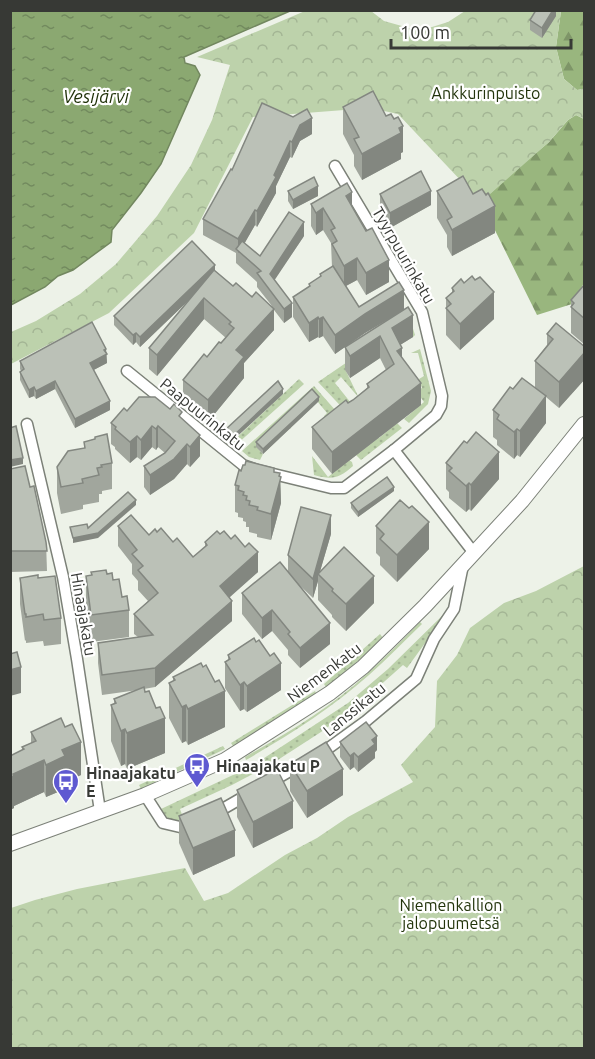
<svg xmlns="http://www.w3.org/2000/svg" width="595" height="1059" font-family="Ubuntu,sans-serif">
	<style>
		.grass { fill: url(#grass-dots) }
		.forest { fill: url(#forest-firs) }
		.park { fill: url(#park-crowns) }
		.water { fill: url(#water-ripples); stroke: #72875f; stroke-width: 1.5 }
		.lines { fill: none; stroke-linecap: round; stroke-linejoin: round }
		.street-casing { stroke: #7c8178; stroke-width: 13 }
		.secondary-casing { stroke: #7c8178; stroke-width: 16 }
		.street { stroke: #fff; stroke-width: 10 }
		.secondary { stroke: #fff; stroke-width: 14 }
		.wall { fill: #a1a69d; fill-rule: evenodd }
		.shaded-wall { fill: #838780 }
		.building { fill: #bbc1b7; stroke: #838780; stroke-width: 1.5 }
		.labels { text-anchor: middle; stroke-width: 4.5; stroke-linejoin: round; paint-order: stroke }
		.park-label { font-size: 16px; fill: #22340b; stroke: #fff }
		.street-label { font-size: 16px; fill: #373935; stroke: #fff }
		.poi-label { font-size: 16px; font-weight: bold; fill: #373935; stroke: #fff; text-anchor: start }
		.water-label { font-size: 18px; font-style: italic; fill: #1e3007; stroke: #fff }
	</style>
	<defs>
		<pattern id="grass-dots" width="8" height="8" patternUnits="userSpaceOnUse" patternTransform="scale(1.5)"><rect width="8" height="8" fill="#bdd2ab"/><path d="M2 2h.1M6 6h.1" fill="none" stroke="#a3b594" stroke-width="1.8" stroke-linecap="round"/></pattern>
		<pattern id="forest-firs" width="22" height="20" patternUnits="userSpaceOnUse" patternTransform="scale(1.5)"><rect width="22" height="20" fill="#99b67e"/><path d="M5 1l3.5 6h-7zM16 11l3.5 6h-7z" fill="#7e9568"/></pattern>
		<pattern id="park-crowns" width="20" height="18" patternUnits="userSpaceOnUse" patternTransform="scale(1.5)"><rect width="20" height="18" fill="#bdd2ab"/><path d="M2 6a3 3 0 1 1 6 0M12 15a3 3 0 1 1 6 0" fill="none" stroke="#a3b594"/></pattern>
		<pattern id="water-ripples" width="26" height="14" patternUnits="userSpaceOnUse" patternTransform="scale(1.5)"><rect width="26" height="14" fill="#8ba871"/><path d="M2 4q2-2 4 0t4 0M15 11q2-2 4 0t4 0" fill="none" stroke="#728a5e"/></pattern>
	</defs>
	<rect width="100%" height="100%" fill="#edf2e8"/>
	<!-- grass -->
	<g class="grass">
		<path d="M 410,319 L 415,335 L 413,337 L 408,329 L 345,369 L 359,398 L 341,377 L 335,383 L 379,438 L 397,423 L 402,428 L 361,460 L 356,455 L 369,436 L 318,382 Z"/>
		<path d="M 420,349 L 431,391 L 428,404 L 409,423 L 404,419 L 424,402 L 416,391 L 422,388 L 419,379 L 424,376 L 418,353 L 411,353 Z"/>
		<path d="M 299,379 L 304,384 L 236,445 L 232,442 Z"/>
		<path d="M 314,386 L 336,411 L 333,427 L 324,416 L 327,413 L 312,395 L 290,429 L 283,422 L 257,447 L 263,454 L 260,460 L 249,457 L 242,451 Z"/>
		<path d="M 312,456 L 328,477 L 349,460 L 352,462 L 353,466 C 338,479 332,480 314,475 Z"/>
		<path d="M 443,615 L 444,617 L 407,668 L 403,665 L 358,705 L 321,732 L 270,765 L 232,785 L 180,809 L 184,820 C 173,823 166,819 161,809 L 252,766 L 348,703 L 388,669 Z"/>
		<path d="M 420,622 L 422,624 C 404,641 387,659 369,675 C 332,708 289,735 246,760 L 245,757 C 288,733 331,707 367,674 C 386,657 403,639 420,622 Z"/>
		<path d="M 380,634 L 383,638 L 327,689 L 324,684 Z"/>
		<path d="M 315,691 L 317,695 L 233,746 L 231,743 Z"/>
		<path d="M 223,746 L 225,749 L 141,789 L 139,785 Z"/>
	</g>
	<!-- forest -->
	<g class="forest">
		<path d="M 561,11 L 584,11 L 584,89 L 577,90 L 564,79 L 556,47 Z"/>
		<path d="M 576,115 L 584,119 L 584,283 L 572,304 L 537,315 L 481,202 L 511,174 L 549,142 L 568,120 Z"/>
	</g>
	<!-- park -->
	<g class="park">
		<path d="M 305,11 L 371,11 L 384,21 L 409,28 L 420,29 L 432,27 L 448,22 L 465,11 L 561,11 L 556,47 L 564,79 L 577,90 L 584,89 L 584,119 L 576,115 L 568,120 L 549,142 L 481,202 L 398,114 L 370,108 L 253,117 L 194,233 L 109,313 L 11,364 L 11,332 L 36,321 L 80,294 L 116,264 L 157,216 L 191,165 L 212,120 L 230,65 L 197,57 Z"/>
		<path d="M 584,566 L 584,1048 L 11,1048 L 11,908 L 35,900 L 77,889 L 185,868 L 204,901 L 228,893 L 285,855 L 317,838 L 348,817 L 413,782 L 401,765 L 435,727 L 437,681 L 457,655 L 470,628 L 504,603 L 536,591 Z"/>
	</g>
	<!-- water -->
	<path class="water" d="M 11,10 L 290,11 L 184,57 L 185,63 L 195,66 L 200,75 L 161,164 L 141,193 L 112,230 L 111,242 L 73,270 L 58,276 L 45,287 L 11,305 Z"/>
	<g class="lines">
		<defs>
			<g id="street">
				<path d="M 127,371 L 243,465 L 257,470 L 331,488 L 344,488 L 394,450 L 436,415 L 441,406 L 442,396 L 422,312 L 335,166"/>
				<path d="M 27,424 L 63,577 L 77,659 L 100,811"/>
				<path d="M 394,450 L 474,553"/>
				<path d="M 319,755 L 366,721 L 416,679 L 434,639 L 454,609 L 463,565"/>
				<path d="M 269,783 L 302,764"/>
				<path d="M 145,795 L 163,823 L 180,827 L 191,823"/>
				<path d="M 214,814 L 247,795"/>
			</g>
			<path id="secondary" d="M 10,844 L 145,795 L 225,760 L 330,693 L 363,667 L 425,606 L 522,501 L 584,424"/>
		</defs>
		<!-- street casing -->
		<use href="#street" class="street-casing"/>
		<!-- secondary casing -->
		<use href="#secondary" class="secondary-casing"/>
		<!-- street -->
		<use href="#street" class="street"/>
		<!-- secondary -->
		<use href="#secondary" class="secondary"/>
	</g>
	<!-- wall -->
	<g class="wall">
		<path d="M 556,10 L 556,16 L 542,38 L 530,30 L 530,20 Z"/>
		<path d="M 262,103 L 312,134 L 300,141 L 292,158 L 290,157 L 276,186 L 276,193 L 257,227 L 255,225 L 244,244 L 260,256 L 304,236 L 274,280 L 292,317 L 284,323 L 274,310 L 274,330 L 244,363 L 244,378 L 208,422 L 183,401 L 183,380 L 226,338 L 204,319 L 157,376 L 149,369 L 149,348 L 190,299 L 140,347 L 136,342 L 133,345 L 114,325 L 114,316 L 215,271 L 233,286 L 272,306 L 257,287 L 257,282 L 236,263 L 236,253 L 203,235 L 203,219 L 232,170 Z"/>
		<path d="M 343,107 L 403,152 L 401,153 L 401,159 L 362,180 L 354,166 L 354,155 L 343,134 Z"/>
		<path d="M 288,191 L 318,196 L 293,209 L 288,201 Z"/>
		<path d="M 437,191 L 473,194 L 495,233 L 452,256 L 447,247 L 447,235 L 437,218 Z"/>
		<path d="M 380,194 L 431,205 L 390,228 L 380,208 Z"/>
		<path d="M 311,204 L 352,207 L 389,282 L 366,295 L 357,280 L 346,286 L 359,307 L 404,309 L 413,337 L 400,345 L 402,358 L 421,405 L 332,474 L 312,449 L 312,427 L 353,400 L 367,388 L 367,384 L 386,370 L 380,358 L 350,378 L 345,370 L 345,347 L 335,354 L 323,336 L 319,338 L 318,337 L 309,342 L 293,317 L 293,297 L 309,287 L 309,284 L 320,277 L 320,274 L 332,267 L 331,243 L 323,230 L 316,235 L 311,226 ZM 390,318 L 345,347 L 365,333 Z"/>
		<path d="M 585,284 L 585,345 L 571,333 L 571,300 Z"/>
		<path d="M 452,288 L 494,319 L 460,350 L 446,335 L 446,298 L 452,294 Z"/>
		<path d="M 547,334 L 585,347 L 585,379 L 559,408 L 546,397 L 546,423 L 520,457 L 517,455 L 514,459 L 497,445 L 497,440 L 493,437 L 493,410 L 513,389 L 535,387 L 535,361 L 547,345 Z"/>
		<path d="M 106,349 L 107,363 L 93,370 L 110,410 L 75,428 L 55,389 L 36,399 L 34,396 L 29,398 L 20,380 L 20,372 L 21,371 L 20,369 L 20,361 Z"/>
		<path d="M 283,394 L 232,441 L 225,435 L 225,430 Z"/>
		<path d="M 319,401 L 263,454 L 256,447 L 256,442 Z"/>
		<path d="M 127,411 L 182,419 L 200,456 L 190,467 L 187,464 L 174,479 L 150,495 L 144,487 L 144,466 L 165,453 L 158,447 L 156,450 L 152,447 L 141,460 L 137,457 L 130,463 L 115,449 L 115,447 L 111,444 L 111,423 Z"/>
		<path d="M 95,437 L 112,463 L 112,489 L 102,491 L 102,494 L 99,494 L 99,502 L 83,505 L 83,509 L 61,514 L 57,493 L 57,467 L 84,448 L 84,442 L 95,439 Z"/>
		<path d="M 446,463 L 499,479 L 471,511 L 469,509 L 466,512 L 449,498 L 449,492 L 446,489 Z"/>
		<path d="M 10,469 L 30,487 L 46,542 L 47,571 L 10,572 Z"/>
		<path d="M 241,471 L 274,472 L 280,476 L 281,503 L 271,540 L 257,537 L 257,534 L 249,532 L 249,527 L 246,527 L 246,522 L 243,521 L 243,518 L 238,517 L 238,513 L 235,512 L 235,485 Z"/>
		<path d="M 394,491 L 358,517 L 351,508 L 351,503 Z"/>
		<path d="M 118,526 L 149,535 L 157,532 L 193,557 L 205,547 L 205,542 L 258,572 L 229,597 L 232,621 L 155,687 L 144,689 L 165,753 L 127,769 L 125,764 L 121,766 L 111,741 L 111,705 L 114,704 L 114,699 L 138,690 L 102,695 L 98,663 L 98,643 L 138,637 L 134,634 L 134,614 L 148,601 L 138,590 L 138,581 L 132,574 L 132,564 L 118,546 Z"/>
		<path d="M 376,526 L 429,549 L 397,582 L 380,565 L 380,557 L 376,553 Z"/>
		<path d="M 331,534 L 320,571 L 374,603 L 346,631 L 332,617 L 332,615 L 318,600 L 318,581 L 313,598 L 294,580 L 330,644 L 300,668 L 288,655 L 288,650 L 272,631 L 262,639 L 242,614 L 242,593 L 288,572 L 288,555 Z"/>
		<path d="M 107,574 L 113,580 L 129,610 L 129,637 L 91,642 L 86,603 L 86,576 Z"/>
		<path d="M 20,578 L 38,578 L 61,618 L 61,644 L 44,646 L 43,641 L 26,643 L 26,640 L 25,641 L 20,604 Z"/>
		<path d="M 228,655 L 281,690 L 247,712 L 244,709 L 240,711 L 225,688 L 225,662 L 228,660 Z"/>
		<path d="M 173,677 L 225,727 L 188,745 L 186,741 L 182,743 L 169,718 L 169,683 L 173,681 Z"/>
		<path d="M 31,732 L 81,775 L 65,782 L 65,789 L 46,797 L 44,792 L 14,806 L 14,808 L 10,810 L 10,756 L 22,750 L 22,747 L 31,743 Z"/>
		<path d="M 340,742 L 377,750 L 375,752 L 375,758 L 358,772 L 354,767 L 350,770 L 340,757 Z"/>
		<path d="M 290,764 L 343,795 L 307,818 L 290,791 Z"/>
		<path d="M 237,790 L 293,828 L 253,848 L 237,817 Z"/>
		<path d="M 179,816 L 235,856 L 193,875 L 179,843 Z"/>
	</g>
	<!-- shaded-wall -->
	<g class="shaded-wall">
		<path d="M 553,10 L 556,10 L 556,16 L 542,38 L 542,28 Z"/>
		<path d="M 312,118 L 312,134 L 300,141 L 292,158 L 292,142 L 300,125 Z"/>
		<path d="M 403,126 L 403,152 L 401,153 L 401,159 L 362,180 L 362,154 Z"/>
		<path d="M 290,141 L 290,157 L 276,186 L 276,193 L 257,227 L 257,211 Z"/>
		<path d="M 318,186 L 318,196 L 293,209 L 293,200 Z"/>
		<path d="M 431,191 L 431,205 L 390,228 L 390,213 Z"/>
		<path d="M 352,192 L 352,214 L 346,196 Z"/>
		<path d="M 495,206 L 495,233 L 452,256 L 452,230 Z"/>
		<path d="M 323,208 L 323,230 L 316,235 L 316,213 Z"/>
		<path d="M 255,210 L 255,225 L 239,253 L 238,252 L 238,239 Z"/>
		<path d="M 304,222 L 304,236 L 270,287 L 270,274 Z"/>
		<path d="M 357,258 L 357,280 L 344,287 L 344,266 Z"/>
		<path d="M 389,260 L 389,282 L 366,295 L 366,273 Z"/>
		<path d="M 215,265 L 215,275 L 140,347 L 140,337 Z"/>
		<path d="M 404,290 L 404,310 L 365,333 L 335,354 L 335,335 L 365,314 Z"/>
		<path d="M 494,292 L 494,319 L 460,350 L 460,324 Z"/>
		<path d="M 204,298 L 204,319 L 157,376 L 157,355 Z"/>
		<path d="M 292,303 L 292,317 L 284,323 L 284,309 Z"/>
		<path d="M 274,309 L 274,330 L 244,363 L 244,378 L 208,422 L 208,400 L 236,350 Z"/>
		<path d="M 413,315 L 413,337 L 392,350 L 392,328 Z"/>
		<path d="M 318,317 L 318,337 L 309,342 L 309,323 Z"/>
		<path d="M 323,317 L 323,336 L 319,338 L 319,319 Z"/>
		<path d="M 136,333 L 136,342 L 133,345 L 133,335 Z"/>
		<path d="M 380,336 L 380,358 L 350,378 L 350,356 Z"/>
		<path d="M 402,348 L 402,370 L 397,351 Z"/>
		<path d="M 106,349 L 107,363 L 90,372 L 90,363 Z"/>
		<path d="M 585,352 L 585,379 L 559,408 L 559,382 Z"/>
		<path d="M 55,381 L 55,389 L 36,399 L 36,391 Z"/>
		<path d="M 421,383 L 421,405 L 332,474 L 332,452 Z"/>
		<path d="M 34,387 L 34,396 L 29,398 L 29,390 Z"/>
		<path d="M 283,389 L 283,394 L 232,441 L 232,437 Z"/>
		<path d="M 546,396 L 546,423 L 520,457 L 520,431 Z"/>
		<path d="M 319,397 L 319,401 L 263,454 L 263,449 Z"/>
		<path d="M 110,401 L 110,410 L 75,428 L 75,419 Z"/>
		<path d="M 152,426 L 152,447 L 141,460 L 141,440 Z"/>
		<path d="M 158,426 L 158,447 L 156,450 L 156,429 Z"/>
		<path d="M 517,429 L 517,455 L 514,459 L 514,432 Z"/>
		<path d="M 200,435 L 200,456 L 190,467 L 190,447 Z"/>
		<path d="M 137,436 L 137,457 L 130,463 L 130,442 Z"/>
		<path d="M 187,444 L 187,464 L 174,479 L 150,495 L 150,475 Z"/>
		<path d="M 499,452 L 499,479 L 471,511 L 471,485 Z"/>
		<path d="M 23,458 L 23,464 L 10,467 L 10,460 Z"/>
		<path d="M 280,473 L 281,503 L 271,540 L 271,514 Z"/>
		<path d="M 469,483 L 469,509 L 466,512 L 466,486 Z"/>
		<path d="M 394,487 L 394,491 L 358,517 L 358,512 Z"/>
		<path d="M 136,500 L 136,505 L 98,538 L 73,543 L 73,538 Z"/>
		<path d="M 331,515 L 331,534 L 319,575 L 318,574 L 318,581 L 313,598 L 313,579 Z"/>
		<path d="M 429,522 L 429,549 L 397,582 L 397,555 Z"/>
		<path d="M 258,552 L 258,572 L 220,606 L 220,586 Z"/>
		<path d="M 374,576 L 374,603 L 346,631 L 346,604 Z"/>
		<path d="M 232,601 L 232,621 L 155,687 L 155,668 Z"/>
		<path d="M 272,610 L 272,631 L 262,639 L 262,618 Z"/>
		<path d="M 330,623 L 330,644 L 300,668 L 300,648 Z"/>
		<path d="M 281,663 L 281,690 L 247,712 L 247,686 Z"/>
		<path d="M 21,667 L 21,693 L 10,696 L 10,670 Z"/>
		<path d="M 244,682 L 244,709 L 240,711 L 240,685 Z"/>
		<path d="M 225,691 L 225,727 L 188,745 L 188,709 Z"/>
		<path d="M 186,705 L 186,741 L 182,743 L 182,707 Z"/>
		<path d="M 165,718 L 165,753 L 127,769 L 127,733 Z"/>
		<path d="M 125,729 L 125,764 L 121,766 L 121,731 Z"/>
		<path d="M 377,736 L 377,750 L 375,752 L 375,758 L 358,772 L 358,757 L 372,740 Z"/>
		<path d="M 81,742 L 81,775 L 65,782 L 65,789 L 46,797 L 46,765 L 62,750 Z"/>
		<path d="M 354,753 L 354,767 L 350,770 L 350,756 Z"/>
		<path d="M 44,760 L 44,792 L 14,806 L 14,808 L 10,810 L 10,777 L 13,774 Z"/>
		<path d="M 343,769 L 343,795 L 307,818 L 307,791 Z"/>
		<path d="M 293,801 L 293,828 L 253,848 L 253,822 Z"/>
		<path d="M 235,830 L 235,856 L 193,875 L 193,848 Z"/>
	</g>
	<!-- building -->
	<g class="building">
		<path d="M 536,10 L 553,10 L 542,28 L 530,20 Z"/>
		<path d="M 373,91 L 386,116 L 391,114 L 394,119 L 398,117 L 403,126 L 399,128 L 401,133 L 362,154 L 354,139 L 359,137 L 343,107 Z"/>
		<path d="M 262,103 L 293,117 L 307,109 L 312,118 L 300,125 L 292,142 L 290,141 L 274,175 L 276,177 L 257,211 L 255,210 L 238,239 L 203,219 L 231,169 L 232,170 Z"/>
		<path d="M 421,171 L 431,191 L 390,213 L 380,194 Z"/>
		<path d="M 463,176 L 473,194 L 482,189 L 486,195 L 488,193 L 495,206 L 452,230 L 447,220 L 452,217 L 437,191 Z"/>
		<path d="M 314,177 L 318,186 L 293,200 L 288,191 Z"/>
		<path d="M 347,183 L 352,192 L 346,196 L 366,231 L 372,228 L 389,260 L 366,273 L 357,258 L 344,266 L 332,244 L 337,241 L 331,230 L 335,228 L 323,208 L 316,213 L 311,204 Z"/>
		<path d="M 289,212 L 304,222 L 270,274 L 292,303 L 284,309 L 257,273 L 261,271 L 236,249 L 242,241 L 260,256 Z"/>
		<path d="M 192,241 L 215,265 L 140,337 L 136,333 L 133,335 L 114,316 Z"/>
		<path d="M 333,266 L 359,307 L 399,282 L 404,290 L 365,314 L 335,335 L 323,317 L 319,319 L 318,317 L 309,323 L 293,297 L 310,286 L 309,284 L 321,276 L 320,274 Z"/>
		<path d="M 214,270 L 233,286 L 236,283 L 252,297 L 256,292 L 274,309 L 236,350 L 244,357 L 208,400 L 183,380 L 204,354 L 207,357 L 219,342 L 221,343 L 234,328 L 229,324 L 231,322 L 204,298 L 157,355 L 149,348 Z"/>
		<path d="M 472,276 L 475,280 L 480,277 L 494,292 L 460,324 L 446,308 L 451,304 L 446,298 L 454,291 L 452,288 L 461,279 L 464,283 Z"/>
		<path d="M 585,284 L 585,319 L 571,307 L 574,303 L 571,300 Z"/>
		<path d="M 408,307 L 413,315 L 392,328 L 402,348 L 397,351 L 421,383 L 332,452 L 312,427 L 346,400 L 348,403 L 353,400 L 369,387 L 367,384 L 394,364 L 380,336 L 350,356 L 345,347 Z"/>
		<path d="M 92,322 L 106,349 L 104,350 L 107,354 L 90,363 L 110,401 L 75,419 L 55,381 L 36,391 L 34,387 L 29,390 L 20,372 L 24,369 L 20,361 Z"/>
		<path d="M 556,323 L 585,347 L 585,352 L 559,382 L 535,361 L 553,339 L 547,334 Z"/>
		<path d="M 522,378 L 546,396 L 520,431 L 517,429 L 514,432 L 497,419 L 499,415 L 493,410 L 510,387 L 513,389 Z"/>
		<path d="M 278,381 L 283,389 L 232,437 L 225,430 Z"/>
		<path d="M 312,389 L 319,397 L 263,449 L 256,442 Z"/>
		<path d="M 139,397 L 155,397 L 170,409 L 174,404 L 182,412 L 179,416 L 200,435 L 190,447 L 187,444 L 174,459 L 150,475 L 144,466 L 165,453 L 175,441 L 158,426 L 156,429 L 152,426 L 141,440 L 137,436 L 130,442 L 115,429 L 116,427 L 111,423 L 124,408 L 127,411 Z"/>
		<path d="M 16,426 L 23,458 L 10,460 L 10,428 Z"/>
		<path d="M 476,432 L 499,452 L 471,485 L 469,483 L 466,486 L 449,471 L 452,468 L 446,463 L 464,441 L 467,443 Z"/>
		<path d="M 107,434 L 112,463 L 101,465 L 102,467 L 97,468 L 99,475 L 82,479 L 83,483 L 61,487 L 57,467 L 68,451 L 85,448 L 84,442 L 95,439 L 95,437 Z"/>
		<path d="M 246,461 L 274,468 L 274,472 L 280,473 L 279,476 L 281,477 L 271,514 L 257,510 L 258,507 L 249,505 L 250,501 L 246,500 L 247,496 L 243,495 L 244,492 L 238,490 L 239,486 L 235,485 L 239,470 L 241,471 L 243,465 L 245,465 Z"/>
		<path d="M 25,466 L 30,487 L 34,486 L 46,542 L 47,551 L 10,551 L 10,469 Z"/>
		<path d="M 387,477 L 394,487 L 358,512 L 351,503 Z"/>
		<path d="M 128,492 L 136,500 L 98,533 L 73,538 L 70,527 L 87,524 L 88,528 Z"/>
		<path d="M 400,500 L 409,508 L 412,506 L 429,522 L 397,555 L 380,539 L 384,534 L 376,526 Z"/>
		<path d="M 301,507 L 331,515 L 313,579 L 288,555 Z"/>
		<path d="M 131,515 L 149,535 L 155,529 L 157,532 L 161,528 L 173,542 L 177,538 L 193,557 L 207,545 L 205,542 L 217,531 L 220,534 L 224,531 L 231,539 L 235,535 L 245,547 L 249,543 L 258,552 L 220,586 L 232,601 L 155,668 L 102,675 L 98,643 L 153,635 L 134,614 L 158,593 L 138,570 L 143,566 L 132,554 L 137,550 L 118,526 Z"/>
		<path d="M 344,547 L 374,576 L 346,604 L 332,591 L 333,589 L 318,574 Z"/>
		<path d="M 280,562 L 330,623 L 300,648 L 288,634 L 290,632 L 272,610 L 262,618 L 242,593 Z"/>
		<path d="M 106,570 L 107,574 L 112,573 L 113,580 L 119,579 L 122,597 L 127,596 L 129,610 L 91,615 L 86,576 L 92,575 L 91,572 Z"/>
		<path d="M 38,575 L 38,578 L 55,576 L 61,618 L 44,620 L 43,614 L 26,617 L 26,614 L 25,614 L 20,578 Z"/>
		<path d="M 254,638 L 256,642 L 259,640 L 270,656 L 274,653 L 281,663 L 247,686 L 244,682 L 240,685 L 225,662 L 230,659 L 228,655 Z"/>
		<path d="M 17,652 L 21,667 L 10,670 L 10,654 Z"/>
		<path d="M 201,663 L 203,667 L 206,665 L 215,682 L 219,680 L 225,691 L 188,709 L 186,705 L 182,707 L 169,683 L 175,680 L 173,677 Z"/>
		<path d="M 144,687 L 145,692 L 149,691 L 156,708 L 160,707 L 165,718 L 127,733 L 125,729 L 121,731 L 111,705 L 116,703 L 114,699 Z"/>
		<path d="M 61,718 L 65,727 L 72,724 L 81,742 L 62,750 L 65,756 L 46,765 L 44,760 L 13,774 L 14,776 L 10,777 L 10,756 L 24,749 L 22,747 L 36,741 L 31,732 Z"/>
		<path d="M 366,722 L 377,736 L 372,740 L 375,744 L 358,757 L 354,753 L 350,756 L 340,742 Z"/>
		<path d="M 326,742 L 343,769 L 307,791 L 290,764 Z"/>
		<path d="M 277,769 L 293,801 L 253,822 L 237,790 Z"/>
		<path d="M 221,798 L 235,830 L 193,848 L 179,816 Z"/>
	</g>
	<!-- icons -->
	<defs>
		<symbol id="bus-pin" viewBox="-11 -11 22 30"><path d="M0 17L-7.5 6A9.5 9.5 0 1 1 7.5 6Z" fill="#5e59d1" stroke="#fff"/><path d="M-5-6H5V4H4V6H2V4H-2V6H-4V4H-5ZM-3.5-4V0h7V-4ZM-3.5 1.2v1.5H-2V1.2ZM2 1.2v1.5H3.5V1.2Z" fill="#fff"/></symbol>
	</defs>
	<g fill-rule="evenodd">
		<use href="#bus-pin" x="182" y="751" width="30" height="40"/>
		<use href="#bus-pin" x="51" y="767" width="30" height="40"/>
	</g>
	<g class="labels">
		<!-- park labels -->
		<g class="park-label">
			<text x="486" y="99">Ankkurinpuisto</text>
			<text x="451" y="911">Niemenkallion<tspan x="451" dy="18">jalopuumetsä</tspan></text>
		</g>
		<!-- street labels -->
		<g class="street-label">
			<text transform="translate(404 255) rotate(60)" y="6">Tyyrpuurinkatu</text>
			<text transform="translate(203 414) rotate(39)" y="6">Paapuurinkatu</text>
			<text transform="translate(84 614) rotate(80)" y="6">Hinaajakatu</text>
			<text transform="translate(324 672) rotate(-37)" y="6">Niemenkatu</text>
			<text transform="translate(354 709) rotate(-39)" y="6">Lanssikatu</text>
		</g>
		<!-- poi labels -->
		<g class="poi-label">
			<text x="216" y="772">Hinaajakatu P</text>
			<text x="86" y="779">Hinaajakatu<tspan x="86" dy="18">E</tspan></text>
		</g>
		<!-- water labels -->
		<g class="water-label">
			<text x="96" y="103">Vesijärvi</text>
		</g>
	</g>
	<!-- border -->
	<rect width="595" height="1059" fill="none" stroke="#373935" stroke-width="24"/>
	<!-- scale -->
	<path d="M391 39v9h180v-9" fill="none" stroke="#373935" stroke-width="3"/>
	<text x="400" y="39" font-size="18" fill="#373935" stroke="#ffffff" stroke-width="4.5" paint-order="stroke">100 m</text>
</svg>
